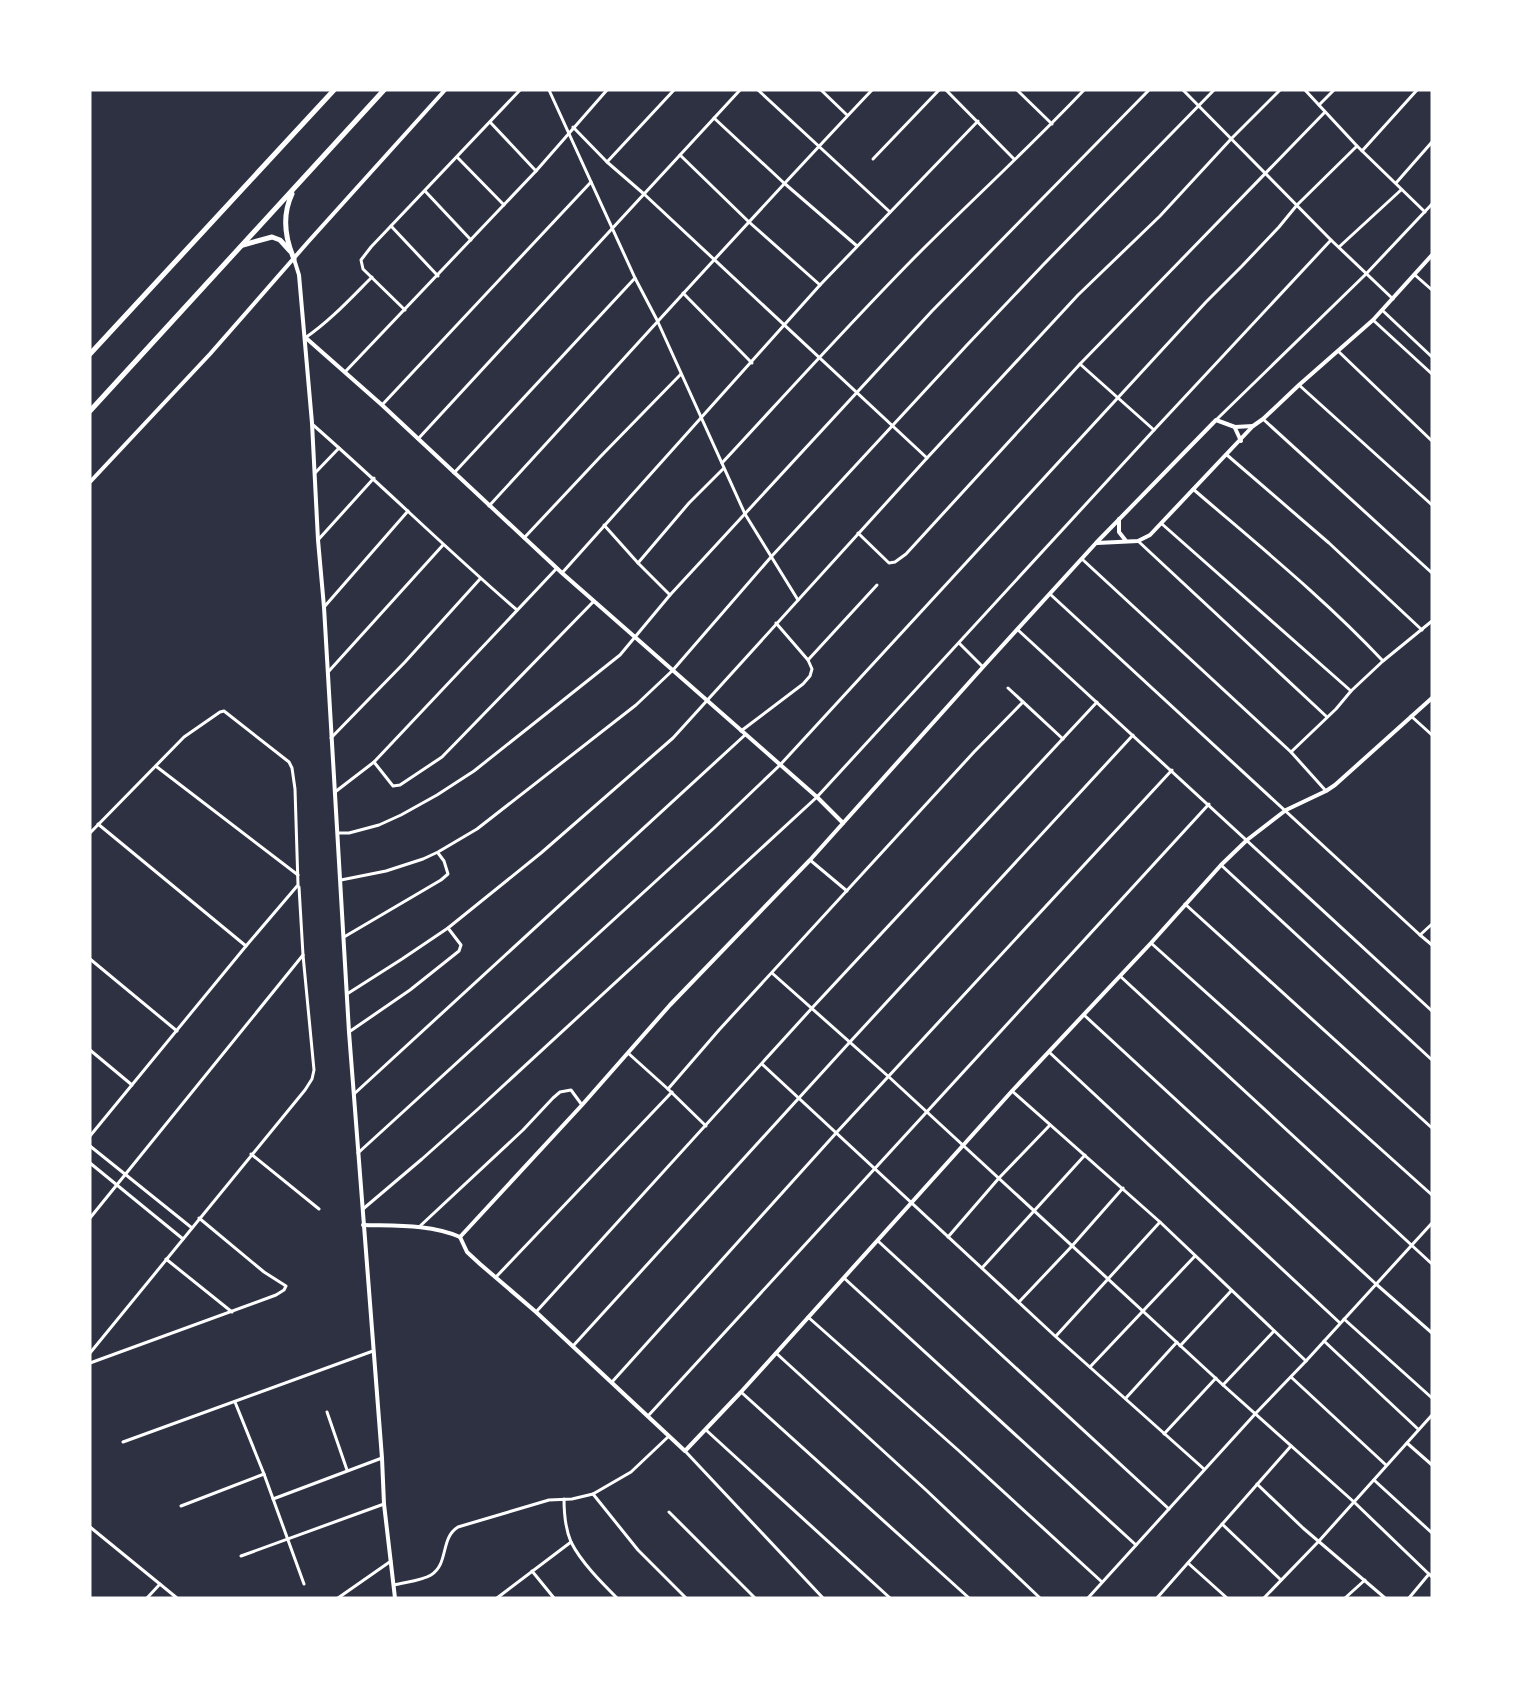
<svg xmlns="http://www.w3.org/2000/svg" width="1522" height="1688" font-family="Jost,sans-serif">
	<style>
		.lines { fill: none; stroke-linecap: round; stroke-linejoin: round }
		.minor { stroke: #fff; stroke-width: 3 }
		.tertiary { stroke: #fff; stroke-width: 4 }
		.primary { stroke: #fff; stroke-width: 5 }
	</style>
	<rect width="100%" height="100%" fill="#2d3142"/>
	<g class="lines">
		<!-- minor -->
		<g class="minor">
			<path d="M 549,90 L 635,278 L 657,320 L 745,514 L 798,600"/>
			<path d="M 758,90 L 890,212"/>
			<path d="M 821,90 L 847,115"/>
			<path d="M 946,90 L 1014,159"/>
			<path d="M 1017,90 L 1052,124"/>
			<path d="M 1183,90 L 1331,240 L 1393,299"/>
			<path d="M 1305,90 L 1357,146 L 1425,212"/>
			<path d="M 1319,105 L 1334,90"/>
			<path d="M 714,118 L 784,183 L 857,246"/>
			<path d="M 490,122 L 536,171"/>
			<path d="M 573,127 L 607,162 L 644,194 L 927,458"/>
			<path d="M 1362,151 L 1417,90"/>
			<path d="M 680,155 L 749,222 L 820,285"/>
			<path d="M 457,157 L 504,205"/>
			<path d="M 873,159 L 939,90"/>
			<path d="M 607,162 L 674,90"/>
			<path d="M 1396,183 L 1432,142"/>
			<path d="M 425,191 L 471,240"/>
			<path d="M 391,226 L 438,276"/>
			<path d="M 1339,247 L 1401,190"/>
			<path d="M 1415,275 L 1432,290"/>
			<path d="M 683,293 L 752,363"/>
			<path d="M 405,310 L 363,269 L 361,260 L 371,247 L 520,90"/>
			<path d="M 1382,310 L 1432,357"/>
			<path d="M 1373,320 L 1432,374"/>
			<path d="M 305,338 C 330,321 351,298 372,277"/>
			<path d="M 1338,351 L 1432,441"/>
			<path d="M 1080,364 L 1154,430"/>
			<path d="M 345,372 L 536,171 L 607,90"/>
			<path d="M 1299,385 L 1432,505"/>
			<path d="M 382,405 L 591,182"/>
			<path d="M 1263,419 L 1432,573"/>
			<path d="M 1216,420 L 1366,274 L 1432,204"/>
			<path d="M 312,424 C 382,485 447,550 517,610"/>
			<path d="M 418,439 L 740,90"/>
			<path d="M 1227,455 L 1329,543 L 1422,630"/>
			<path d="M 722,463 C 786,394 849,324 915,257 C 971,201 1029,148 1084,90"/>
			<path d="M 315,473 L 339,448"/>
			<path d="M 454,473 L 635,278"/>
			<path d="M 1193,489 C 1258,545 1325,599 1383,661"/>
			<path d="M 489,506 C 617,367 742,227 872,90"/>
			<path d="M 1162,524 L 1351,691"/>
			<path d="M 604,525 L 638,563 L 670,595"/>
			<path d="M 858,533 L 889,563 L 895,562 L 906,554 L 1080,364 L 1325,112"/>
			<path d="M 524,538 L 601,456 L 681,374"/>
			<path d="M 318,540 L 374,478"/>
			<path d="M 1138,541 L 1327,717"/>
			<path d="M 1082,559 L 1291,752 L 1326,791"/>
			<path d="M 638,563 L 689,503 L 723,469"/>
			<path d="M 562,573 L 820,285 L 978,121"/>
			<path d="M 1050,594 L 1420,935 L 1432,924"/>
			<path d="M 325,606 L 408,511"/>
			<path d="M 1018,630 L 1432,1011"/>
			<path d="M 959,643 L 983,667"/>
			<path d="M 808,660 L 877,585"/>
			<path d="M 329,671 L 443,545"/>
			<path d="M 1008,688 L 1063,739"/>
			<path d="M 1411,716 L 1432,735"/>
			<path d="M 741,731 L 803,684 L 810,676 L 812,669 L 808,660 L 776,623"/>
			<path d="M 331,738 L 405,662 L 480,579"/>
			<path d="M 1291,752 L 1336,709 L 1351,691 L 1383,661 L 1432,621"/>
			<path d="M 374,762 L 393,786 L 400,785 L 442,757 L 594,601"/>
			<path d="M 157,767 L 298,875"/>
			<path d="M 335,792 L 374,762 L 557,568"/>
			<path d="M 98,824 L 246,946"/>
			<path d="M 90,833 L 184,737 L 220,712 L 224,711 L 289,762 L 292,768 L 295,789 L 298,885 L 246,946 L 90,1136"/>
			<path d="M 338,833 L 349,833 L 379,825 L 401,815 L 437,795 L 474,771 L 620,655 L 670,595 L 932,311 L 1149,90"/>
			<path d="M 810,860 L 847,891"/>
			<path d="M 1221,865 L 1432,1060"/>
			<path d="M 341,880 L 386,871 L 423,859 L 438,852 L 477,829 L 636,705 L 673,670 L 771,557 L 967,345 L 1044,264 L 1214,90"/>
			<path d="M 1185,904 L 1432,1128"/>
			<path d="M 1420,935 L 1432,945"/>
			<path d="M 344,937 L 441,880 L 448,874 L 444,861 L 438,853"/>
			<path d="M 1151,943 L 1432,1195"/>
			<path d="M 90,959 L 177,1031"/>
			<path d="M 772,973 L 889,1077 L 1223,1385 L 1354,1502 L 1432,1577"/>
			<path d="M 1120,976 L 1432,1264"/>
			<path d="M 347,994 L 402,959 L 448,928 L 541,853 L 673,738 L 927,458 L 1078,295 L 1160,216 L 1231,139 L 1280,90"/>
			<path d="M 1084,1015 L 1376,1284 L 1432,1333"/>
			<path d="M 349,1032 L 410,990 L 459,951 L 461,945 L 448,928"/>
			<path d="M 90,1050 L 132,1085"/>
			<path d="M 1049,1052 L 1340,1323"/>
			<path d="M 628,1053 L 668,1089 L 706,1126"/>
			<path d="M 762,1064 L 1055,1336 L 1204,1469"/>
			<path d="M 668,1089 L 719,1030 L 974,752 L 1023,702"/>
			<path d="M 1012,1091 L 1160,1222 L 1306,1361"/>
			<path d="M 354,1094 L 745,735"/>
			<path d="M 90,1146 L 192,1228"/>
			<path d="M 358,1153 L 714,828 L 780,765 L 1206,302 L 1242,266 L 1279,227 L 1297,205 L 1357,146"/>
			<path d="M 251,1154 L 319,1209"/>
			<path d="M 90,1163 L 183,1239"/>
			<path d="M 363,1209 L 422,1159 L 478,1109 L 817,797 L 1154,430 L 1331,240"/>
			<path d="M 90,1218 L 303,955"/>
			<path d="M 419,1227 L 523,1130 L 553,1098 L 560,1092 L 571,1090 L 582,1105"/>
			<path d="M 948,1237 L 999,1178 L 1050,1125"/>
			<path d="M 878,1241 L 1169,1509"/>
			<path d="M 166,1259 L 232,1312"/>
			<path d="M 982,1268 L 1085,1155"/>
			<path d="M 496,1277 L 672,1092"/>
			<path d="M 844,1278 L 1136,1545"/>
			<path d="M 1019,1302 L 1072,1246 L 1123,1188"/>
			<path d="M 536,1312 L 812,1008 L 1097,702"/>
			<path d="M 808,1317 L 958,1450 L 1102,1582"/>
			<path d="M 1344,1319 L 1432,1398"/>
			<path d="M 1056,1336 L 1160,1222"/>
			<path d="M 1324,1341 L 1418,1429"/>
			<path d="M 573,1346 L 849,1043 L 1133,735"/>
			<path d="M 1180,1346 L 1231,1291"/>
			<path d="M 90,1353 L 305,1090 L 312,1079 L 314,1070 L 303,955 L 299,887"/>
			<path d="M 776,1353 L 926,1490 L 1040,1598"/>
			<path d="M 90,1363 L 276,1295 L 284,1290 L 286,1286 L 264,1272 L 199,1218"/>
			<path d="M 1090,1367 L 1195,1256"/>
			<path d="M 1291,1377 L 1386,1465"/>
			<path d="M 612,1382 L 837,1132 L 1172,770"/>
			<path d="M 1223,1385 L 1274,1331"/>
			<path d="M 741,1392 L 969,1598"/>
			<path d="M 1126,1398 L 1177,1342"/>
			<path d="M 235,1402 L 264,1474 L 304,1584"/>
			<path d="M 327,1412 L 347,1470"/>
			<path d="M 648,1416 L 1209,804"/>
			<path d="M 706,1430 L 890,1598"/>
			<path d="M 1164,1434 L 1216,1378"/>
			<path d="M 123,1442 L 373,1351"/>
			<path d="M 1407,1443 L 1432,1465"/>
			<path d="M 685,1451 L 823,1598"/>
			<path d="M 1374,1480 L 1432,1533"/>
			<path d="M 1257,1484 L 1303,1528 L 1385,1598"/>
			<path d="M 593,1494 L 638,1550 L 686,1598"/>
			<path d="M 273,1499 L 382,1458"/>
			<path d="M 564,1499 C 564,1513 565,1528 571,1542 C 581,1562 601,1582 617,1598"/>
			<path d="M 181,1506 L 264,1474"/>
			<path d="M 669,1512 L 755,1598"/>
			<path d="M 1222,1524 L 1281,1580"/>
			<path d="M 90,1527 L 177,1598"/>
			<path d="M 241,1556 L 384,1504"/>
			<path d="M 1188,1563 L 1227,1598"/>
			<path d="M 532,1571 L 554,1598"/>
			<path d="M 394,1585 C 405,1582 421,1581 431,1575 C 449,1564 440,1538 458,1527 L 549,1500 L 572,1499 L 593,1494 L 631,1472 L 669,1436"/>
			<path d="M 147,1598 L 160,1584"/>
			<path d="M 338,1598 L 391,1561"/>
			<path d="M 497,1598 L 571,1542"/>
			<path d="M 1088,1598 L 1256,1413 L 1306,1361 L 1432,1223"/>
			<path d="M 1157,1598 L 1291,1446"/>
			<path d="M 1264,1598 L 1319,1541 L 1432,1415"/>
			<path d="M 1345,1598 L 1365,1580"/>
			<path d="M 1409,1598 L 1429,1574"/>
		</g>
		<!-- tertiary -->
		<g class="tertiary">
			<path d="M 294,259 L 299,275 L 312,423 L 318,540 L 324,607 L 349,1032 L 382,1458 L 384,1504 L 395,1598"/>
			<path d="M 306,338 L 382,405 L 562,573 L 817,797 L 843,823"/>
			<path d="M 1235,428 L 1241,441"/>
			<path d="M 90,482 L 210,354 L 308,242 L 445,90"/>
			<path d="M 1119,519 L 1119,532 L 1126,541"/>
			<path d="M 1097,543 L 1138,541 L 1150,535 L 1253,426 L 1263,419 L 1299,385 L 1373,320 L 1432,255"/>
			<path d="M 363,1225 C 395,1226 430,1224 460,1237"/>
			<path d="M 460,1237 L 467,1252 L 480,1264 L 536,1312 L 685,1451 L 741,1392 L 1012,1091 L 1151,943 L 1221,865 L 1247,840 L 1286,810 L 1326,791 L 1335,785 L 1432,698"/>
			<path d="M 460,1237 L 582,1105 L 670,1005 L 810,860 L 983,667 L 1096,543 L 1216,420 L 1235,427 L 1253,426"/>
		</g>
		<!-- primary -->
		<g class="primary">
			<path d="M 292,194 C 282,215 285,238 294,259"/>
			<path d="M 243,245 L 272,237 L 280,240 L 290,251"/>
			<path d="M 90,354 L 334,90"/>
			<path d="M 90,411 L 384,90"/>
		</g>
	</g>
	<!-- border -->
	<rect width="1522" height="1688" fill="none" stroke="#ffffff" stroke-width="183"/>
</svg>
